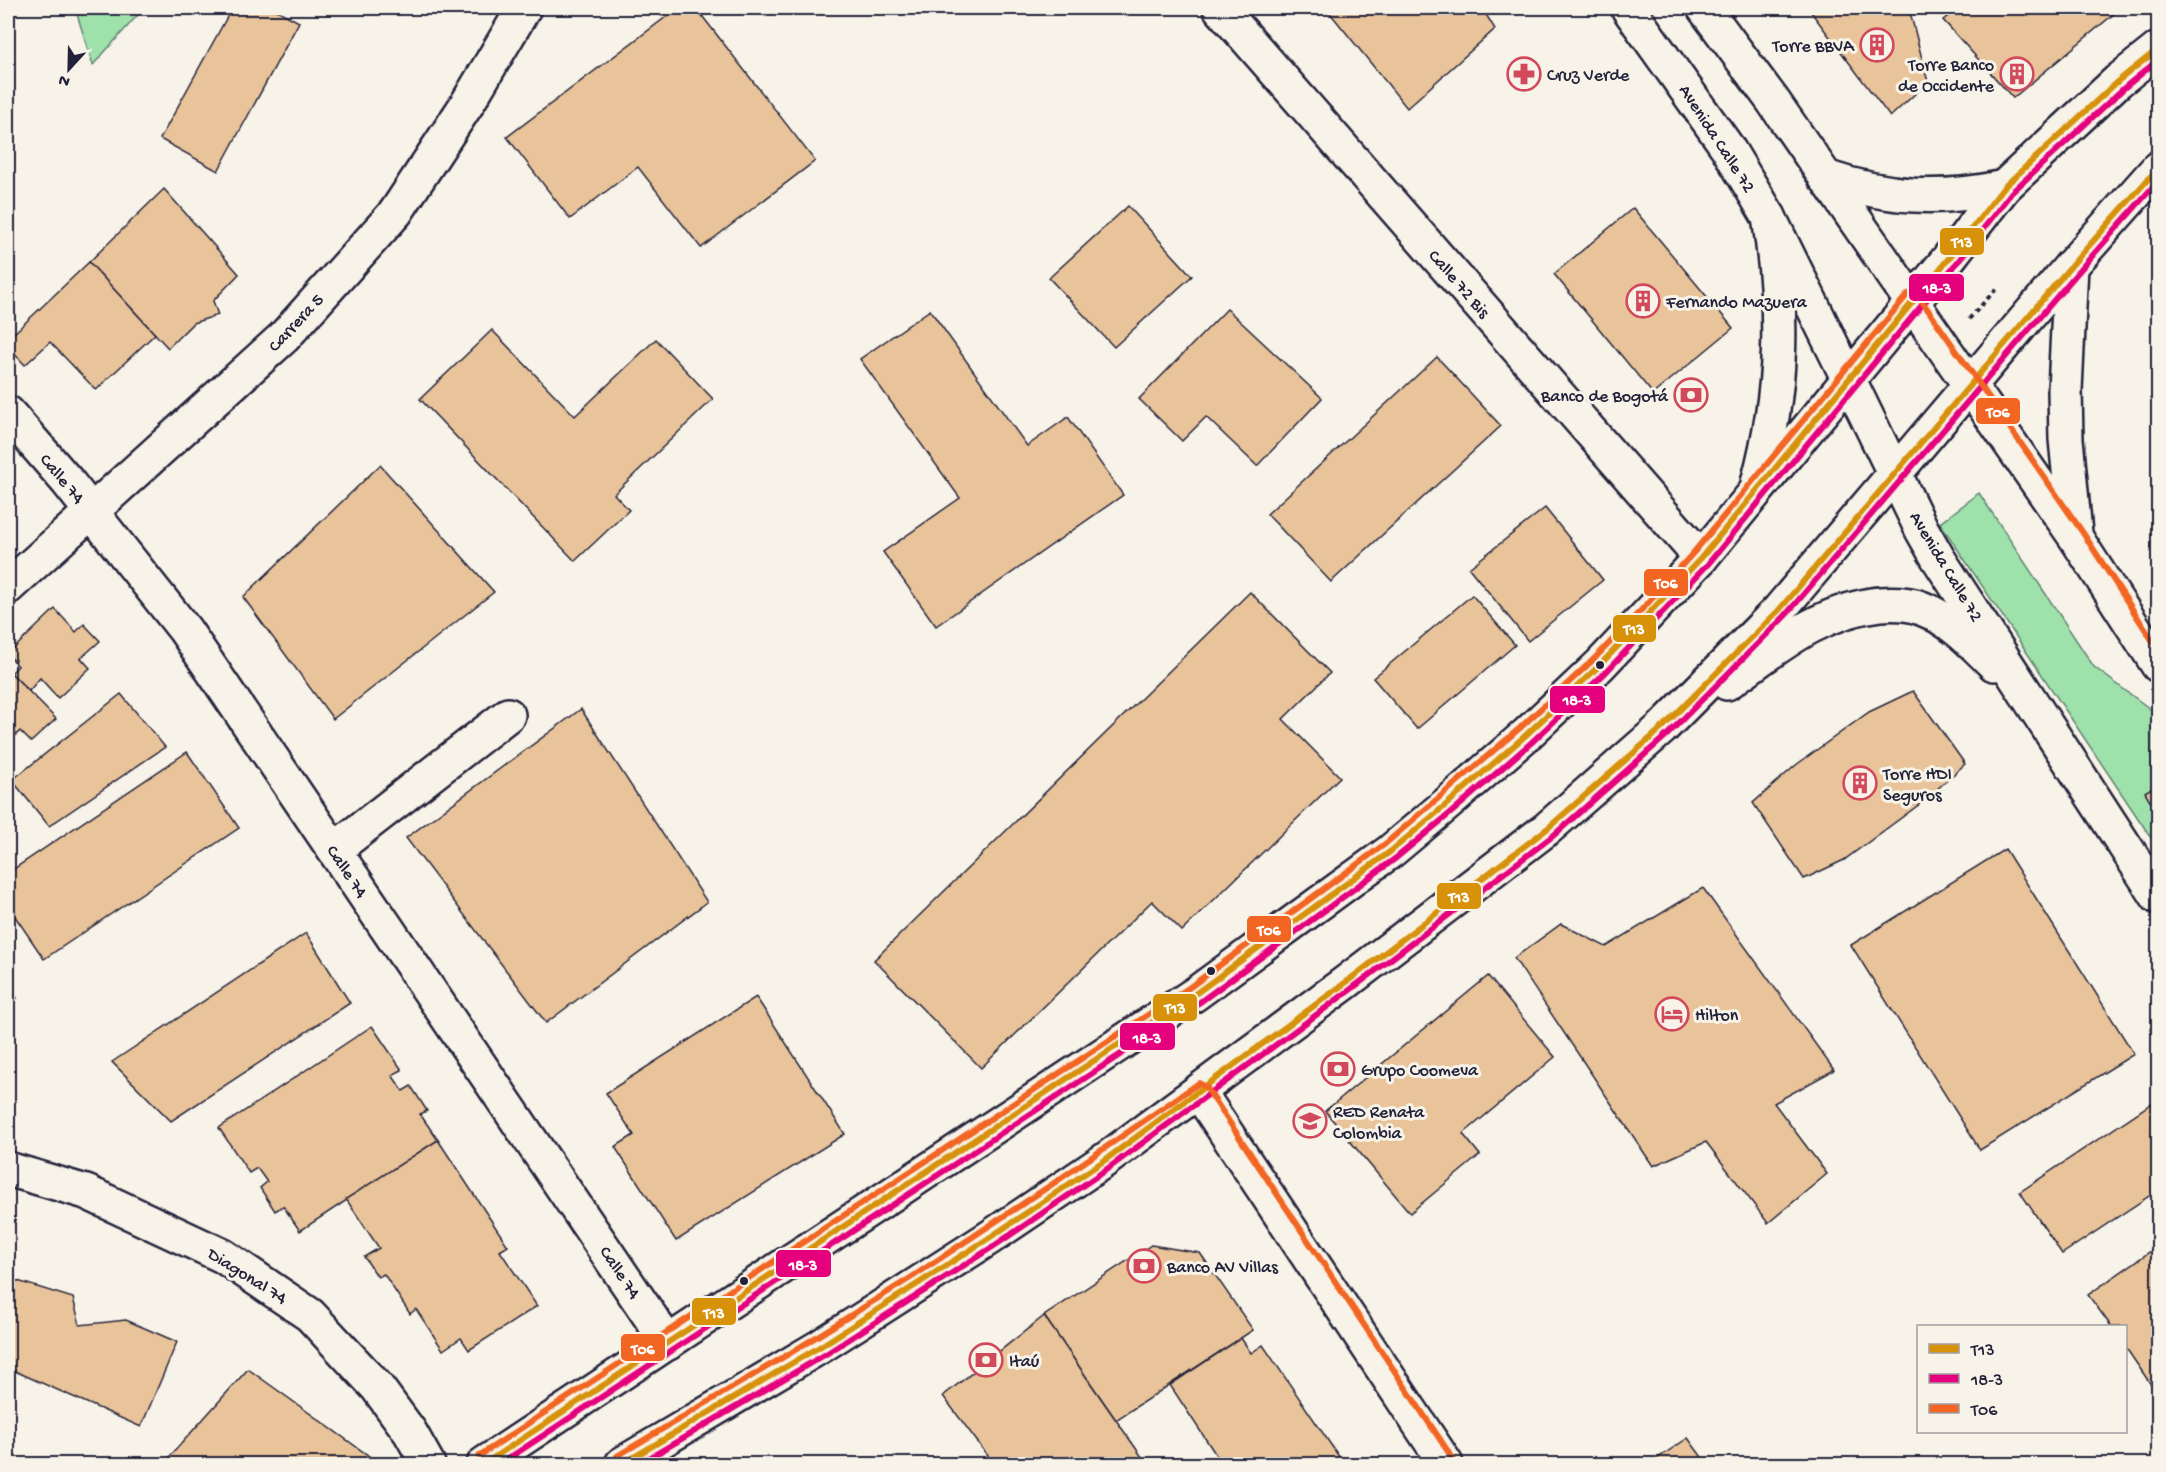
<svg xmlns="http://www.w3.org/2000/svg" width="2166" height="1472" font-family="'Gochi Hand',sans-serif">
	<style>
		.green { fill: #9ee1ab; stroke: #608273; stroke-width: 1.5 }
		.building { fill: #e9c399; stroke: #22223b; stroke-width: 1.5 }
		.lines { fill: none; stroke-linecap: round; stroke-linejoin: round }
		.minor-casing { stroke: #22223b; stroke-width: 38 }
		.major-casing { stroke: #22223b; stroke-width: 38 }
		.path { stroke: #22223b; stroke-width: 4; stroke-dasharray: 4.5 4.5; stroke-linecap: butt }
		.minor { stroke: #f7f3e8; stroke-width: 33 }
		.major { stroke: #f7f3e8; stroke-width: 33 }
		.bus-1-casing { stroke: #f7f3e8; stroke-width: 10 }
		.bus-2-casing { stroke: #f7f3e8; stroke-width: 10 }
		.bus-3-casing { stroke: #f7f3e8; stroke-width: 10 }
		.bus-1 { stroke: #d79209; stroke-width: 6 }
		.bus-2 { stroke: #e5007d; stroke-width: 6 }
		.bus-3 { stroke: #f26522; stroke-width: 6 }
		.bus-dot { fill: #22223b; stroke: #f7f3e8; stroke-width: 2 }
		.labels { text-anchor: middle; stroke-width: 6; stroke-linejoin: round; paint-order: stroke }
		.poi-label { font-size: 18px; fill: #22223b; stroke: #f7f3e8; text-anchor: start }
		.street-label { font-size: 18px; fill: #22223b; stroke: #f7f3e8 }
		.line-badge { stroke: #f7f3e8; stroke-width: 2 }
		.badge-label { font-size: 16px; text-anchor: middle; font-weight: bold; fill: #fff }
	</style>
	<rect width="100%" height="100%" fill="#f7f3e8"/>
	<filter id="ink" filterUnits="userSpaceOnUse"><feTurbulence type="fractalNoise" baseFrequency=".0167" numOctaves="2"/><feDisplacementMap in="SourceGraphic" scale="12" xChannelSelector="R" yChannelSelector="G"/><feConvolveMatrix kernelMatrix="1 2 1 2 8 2 1 2 1" color-interpolation-filters="sRGB"/></filter>
	<g filter="url(#ink)">
		<!-- green -->
		<g class="green">
			<path d="M 75,8 L 144,8 L 93,65 Z"/>
			<path d="M 1979,493 L 2094,667 L 2154,712 L 2158,718 L 2158,848 L 1940,523 Z"/>
		</g>
		<!-- building -->
		<g class="building">
			<path d="M 232,8 L 273,8 L 299,22 L 218,171 L 160,139 Z"/>
			<path d="M 678,8 L 696,8 L 815,161 L 701,248 L 638,167 L 570,219 L 507,137 Z"/>
			<path d="M 1326,8 L 1482,8 L 1495,29 L 1407,108 Z"/>
			<path d="M 1808,8 L 1909,8 L 1928,82 L 1890,117 Z"/>
			<path d="M 1959,8 L 2121,8 L 2013,98 L 1943,20 Z"/>
			<path d="M 164,189 L 239,274 L 213,301 L 218,315 L 193,323 L 168,348 L 89,262 Z"/>
			<path d="M 1128,206 L 1192,276 L 1114,347 L 1049,278 Z"/>
			<path d="M 1633,208 L 1733,328 L 1653,394 L 1554,274 Z"/>
			<path d="M 89,262 L 155,334 L 96,390 L 50,342 L 25,365 L 8,347 L 8,339 Z"/>
			<path d="M 1227,309 L 1322,398 L 1257,466 L 1206,417 L 1182,441 L 1139,399 Z"/>
			<path d="M 930,310 L 1027,446 L 1068,417 L 1123,495 L 936,626 L 883,552 L 960,498 L 860,359 Z"/>
			<path d="M 492,330 L 575,416 L 656,339 L 713,399 L 614,494 L 629,510 L 575,561 L 420,399 Z"/>
			<path d="M 1437,357 L 1501,426 L 1331,582 L 1267,514 Z"/>
			<path d="M 380,465 L 494,592 L 333,719 L 243,597 Z"/>
			<path d="M 1545,508 L 1603,580 L 1528,641 L 1469,568 Z"/>
			<path d="M 1250,592 L 1330,673 L 1283,719 L 1340,777 L 1182,931 L 1152,901 L 981,1068 L 874,960 Z"/>
			<path d="M 1472,595 L 1515,645 L 1417,729 L 1373,678 Z"/>
			<path d="M 55,609 L 76,632 L 84,624 L 100,641 L 81,658 L 90,668 L 58,698 L 40,678 L 29,691 L 11,673 L 18,666 L 8,654 Z"/>
			<path d="M 8,670 L 56,719 L 31,742 L 20,731 L 8,743 Z"/>
			<path d="M 1913,691 L 1965,764 L 1924,801 L 1844,860 L 1804,879 L 1753,803 L 1796,765 L 1869,712 Z"/>
			<path d="M 121,694 L 165,747 L 49,826 L 12,780 Z"/>
			<path d="M 581,709 L 707,902 L 546,1023 L 406,838 Z"/>
			<path d="M 187,752 L 239,828 L 44,959 L 8,906 L 8,873 Z"/>
			<path d="M 2158,784 L 2158,814 L 2145,792 Z"/>
			<path d="M 2005,849 L 2134,1054 L 1980,1150 L 1851,945 Z"/>
			<path d="M 1703,888 L 1834,1070 L 1774,1103 L 1827,1174 L 1768,1223 L 1706,1142 L 1653,1166 L 1514,958 L 1561,924 L 1606,947 Z"/>
			<path d="M 306,933 L 350,1003 L 171,1121 L 112,1062 Z"/>
			<path d="M 1488,976 L 1555,1057 L 1463,1134 L 1480,1155 L 1410,1213 L 1325,1111 Z"/>
			<path d="M 8,988 L 17,998 L 8,1004 Z"/>
			<path d="M 756,997 L 845,1134 L 676,1241 L 615,1147 L 634,1135 L 606,1093 Z"/>
			<path d="M 372,1026 L 402,1070 L 392,1075 L 403,1091 L 411,1086 L 427,1111 L 420,1114 L 438,1140 L 300,1231 L 283,1206 L 275,1211 L 260,1188 L 267,1182 L 257,1168 L 249,1173 L 219,1128 Z"/>
			<path d="M 2158,1099 L 2158,1190 L 2062,1254 L 2020,1192 Z"/>
			<path d="M 438,1140 L 508,1246 L 500,1251 L 537,1306 L 469,1350 L 461,1338 L 443,1350 L 416,1309 L 410,1314 L 384,1274 L 378,1277 L 364,1257 L 379,1248 L 346,1199 Z"/>
			<path d="M 1151,1245 L 1200,1253 L 1253,1330 L 1116,1420 L 1044,1316 Z"/>
			<path d="M 2158,1246 L 2158,1395 L 2126,1348 L 2126,1326 L 2111,1326 L 2088,1295 Z"/>
			<path d="M 8,1278 L 73,1298 L 80,1325 L 126,1320 L 177,1342 L 141,1427 L 8,1368 Z"/>
			<path d="M 1044,1316 L 1116,1420 L 1147,1464 L 994,1464 L 943,1396 Z"/>
			<path d="M 1241,1338 L 1251,1353 L 1263,1345 L 1344,1464 L 1222,1464 L 1170,1385 Z"/>
			<path d="M 248,1369 L 369,1456 L 355,1464 L 163,1464 Z"/>
			<path d="M 1688,1438 L 1707,1464 L 1649,1464 Z"/>
		</g>
		<g class="lines">
			<defs>
				<g id="minor">
					<path d="M 1220,8 L 1701,558"/>
					<path d="M 1628,8 L 1727,147 L 1769,217 L 1848,378"/>
					<path d="M 1704,8 L 1773,101 L 1912,302"/>
					<path d="M 8,413 L 67,481 L 185,630 L 668,1343"/>
					<path d="M 8,587 L 284,337 L 396,212 L 467,104 L 524,8"/>
					<path d="M 334,850 L 508,715"/>
					<path d="M 1199,1092 L 1446,1464"/>
					<path d="M 8,1169 L 86,1192 L 223,1256 L 310,1315 L 377,1387 L 410,1432 L 428,1464"/>
				</g>
				<g id="major">
					<path d="M 1825,177 C 1887,198 1940,201 2004,187"/>
					<path d="M 2071,266 L 2065,390 L 2066,439 L 2075,533"/>
					<path d="M 1912,302 L 2076,538 L 2158,665"/>
					<path d="M 1848,378 L 1922,530 L 1938,558 L 2158,897"/>
					<path d="M 1758,483 C 1783,389 1784,313 1769,217"/>
					<path d="M 1727,683 C 1777,648 1818,611 1880,604 C 1894,603 1908,603 1921,608 C 1949,618 1973,643 1994,664"/>
					<path d="M 484,1464 L 1195,994 L 1391,851 L 1447,804 L 1526,735 L 1600,665 L 1701,558 L 1949,258 L 2004,187 L 2118,81 L 2158,49"/>
					<path d="M 622,1464 L 821,1346 L 989,1238 L 1105,1160 L 1345,983 L 1548,828 L 1662,728 L 1779,610 L 2071,266 L 2158,168"/>
				</g>
			</defs>
			<!-- minor casing -->
			<use href="#minor" class="minor-casing"/>
			<!-- major casing -->
			<use href="#major" class="major-casing"/>
			<!-- path -->
			<path class="path" d="M 1969,319 L 1998,287"/>
			<!-- minor -->
			<use href="#minor" class="minor"/>
			<!-- major -->
			<use href="#major" class="major"/>
			<defs>
				<g id="bus-1">
					<path d="M 484,1464 L 1195,994 L 1391,851 L 1447,804 L 1526,735 L 1600,665 L 1701,558 L 1949,258 L 2004,187 L 2118,81 L 2158,49"/>
					<path d="M 622,1464 L 821,1346 L 989,1238 L 1105,1160 L 1345,983 L 1548,828 L 1662,728 L 1779,610 L 2071,266 L 2158,168"/>
				</g>
				<g id="bus-2">
					<path d="M 500,1464 L 1200,1002 L 1396,858 L 1453,811 L 1532,742 L 1606,672 L 1708,564 L 1956,264 L 2011,193 L 2124,88 L 2158,60"/>
					<path d="M 639,1464 L 826,1354 L 994,1246 L 1110,1167 L 1350,990 L 1554,835 L 1668,734 L 1785,616 L 2078,272 L 2158,181"/>
				</g>
				<g id="bus-3">
					<path d="M 479,1456 L 1190,987 L 1385,844 L 1520,728 L 1594,659 L 1647,604 L 1694,552 L 1908,294 L 1915,293 L 1919,297 L 2083,533 L 2158,649"/>
					<path d="M 617,1456 L 792,1352 L 912,1277 L 1054,1183 L 1199,1083 L 1206,1087 L 1453,1459"/>
				</g>
			</defs>
			<!-- bus-1 casing -->
			<use href="#bus-1" class="bus-1-casing"/>
			<!-- bus-2 casing -->
			<use href="#bus-2" class="bus-2-casing"/>
			<!-- bus-3 casing -->
			<use href="#bus-3" class="bus-3-casing"/>
			<!-- bus-1 -->
			<use href="#bus-1" class="bus-1"/>
			<!-- bus-2 -->
			<use href="#bus-2" class="bus-2"/>
			<!-- bus-3 -->
			<use href="#bus-3" class="bus-3"/>
		</g>
	</g>
	<!-- icons -->
	<defs>
		<symbol id="building-ring" viewBox="-11 -11 22 22"><circle r="9.5" fill="#f7f3e8" stroke="#d1495b" stroke-width="1.5"/><path d="M-4-6H4V6H1V3H-1V6H-4ZM-2.5-4.3h1.7v1.8h-1.7ZM.8-4.3h1.7v1.8H.8ZM-2.5-1h1.7V.8h-1.7ZM.8-1h1.7V.8H.8Z" fill="#d1495b"/></symbol>
		<symbol id="pharmacy-ring" viewBox="-11 -11 22 22"><circle r="9.5" fill="#f7f3e8" stroke="#d1495b" stroke-width="1.5"/><path d="M-2-6h4v4h4v4h-4v4h-4v-4h-4v-4h4Z" fill="#d1495b"/></symbol>
		<symbol id="bank-ring" viewBox="-11 -11 22 22"><circle r="9.5" fill="#f7f3e8" stroke="#d1495b" stroke-width="1.5"/><path d="M-6-4H6V4H-6ZM0-2.3a2.3 2.3 0 1 0 0 4.6a2.3 2.3 0 1 0 0-4.6Z" fill="#d1495b"/></symbol>
		<symbol id="hotel-ring" viewBox="-11 -11 22 22"><circle r="9.5" fill="#f7f3e8" stroke="#d1495b" stroke-width="1.5"/><path d="M-6-4.5h1.5V1H6V5H4.5V3h-9V5H-6ZM-4 0a1.8 1.8 0 1 1 3.6 0ZM.5 0V-2.5h3Q6-2.5 6 0Z" fill="#d1495b"/></symbol>
		<symbol id="university-ring" viewBox="-11 -11 22 22"><circle r="9.5" fill="#f7f3e8" stroke="#d1495b" stroke-width="1.5"/><path d="M0-5L7-2L0 1L-7-2ZM-4 1L0 2.5L4 1V4Q0 6-4 4Z" fill="#d1495b"/></symbol>
	</defs>
	<g fill-rule="evenodd">
		<use href="#building-ring" x="1858" y="26" width="38" height="38"/>
		<use href="#pharmacy-ring" x="1505" y="55" width="38" height="38"/>
		<use href="#building-ring" x="1998" y="55" width="38" height="38"/>
		<use href="#building-ring" x="1624" y="282" width="38" height="38"/>
		<use href="#bank-ring" x="1672" y="376" width="38" height="38"/>
		<use href="#building-ring" x="1841" y="764" width="38" height="38"/>
		<use href="#hotel-ring" x="1653" y="995" width="38" height="38"/>
		<use href="#bank-ring" x="1319" y="1050" width="38" height="38"/>
		<use href="#university-ring" x="1291" y="1102" width="38" height="38"/>
		<use href="#bank-ring" x="1125" y="1247" width="38" height="38"/>
		<use href="#bank-ring" x="967" y="1341" width="38" height="38"/>
	</g>
	<!-- markers -->
	<g class="bus-dot">
		<circle cx="1600" cy="665" r="5"/>
		<circle cx="1211" cy="971" r="5"/>
		<circle cx="744" cy="1281" r="5"/>
	</g>
	<g class="labels">
		<!-- poi labels -->
		<g class="poi-label">
			<text x="1854" y="51" text-anchor="end">Torre BBVA</text>
			<text x="1994" y="70" text-anchor="end">Torre Banco<tspan x="1994" dy="21">de Occidente</tspan></text>
			<text x="1547" y="80">Cruz Verde</text>
			<text x="1666" y="307">Fernando Mazuera</text>
			<text x="1668" y="401" text-anchor="end">Banco de Bogotá</text>
			<text x="1883" y="779">Torre HDI<tspan x="1883" dy="21">Seguros</tspan></text>
			<text x="1695" y="1020">Hilton</text>
			<text x="1361" y="1075">Grupo Coomeva</text>
			<text x="1333" y="1117">RED Renata<tspan x="1333" dy="21">Colombia</tspan></text>
			<text x="1167" y="1272">Banco AV Villas</text>
			<text x="1009" y="1366">Itaú</text>
		</g>
		<!-- street labels -->
		<g class="street-label">
			<text transform="translate(1718 138) rotate(57)" y="6">Avenida Calle 72</text>
			<text transform="translate(1460 283) rotate(49)" y="6">Calle 72 Bis</text>
			<text transform="translate(295 322) rotate(-47)" y="6">Carrera 5</text>
			<text transform="translate(63 478) rotate(50)" y="6">Calle 74</text>
			<text transform="translate(1947 566) rotate(59)" y="6">Avenida Calle 72</text>
			<text transform="translate(348 871) rotate(56)" y="6">Calle 74</text>
			<text transform="translate(621 1272) rotate(56)" y="6">Calle 74</text>
			<text transform="translate(248 1275) rotate(32)" y="6">Diagonal 74</text>
		</g>
	</g>
	<g class="line-badge">
		<rect x="1939" y="227" width="46" height="29" rx="6" fill="#d79209"/>
		<rect x="1908" y="273" width="57" height="29" rx="6" fill="#e5007d"/>
		<rect x="1975" y="397" width="46" height="28" rx="6" fill="#f26522"/>
		<rect x="1643" y="568" width="46" height="29" rx="6" fill="#f26522"/>
		<rect x="1612" y="614" width="45" height="29" rx="6" fill="#d79209"/>
		<rect x="1549" y="685" width="57" height="29" rx="6" fill="#e5007d"/>
		<rect x="1436" y="882" width="46" height="28" rx="6" fill="#d79209"/>
		<rect x="1246" y="915" width="46" height="28" rx="6" fill="#f26522"/>
		<rect x="1152" y="993" width="46" height="29" rx="6" fill="#d79209"/>
		<rect x="1119" y="1022" width="57" height="29" rx="6" fill="#e5007d"/>
		<rect x="775" y="1249" width="57" height="29" rx="6" fill="#e5007d"/>
		<rect x="691" y="1297" width="46" height="29" rx="6" fill="#d79209"/>
		<rect x="620" y="1333" width="46" height="29" rx="6" fill="#f26522"/>
	</g>
	<g class="badge-label">
		<text x="1962" y="247">T13</text>
		<text x="1937" y="293">18-3</text>
		<text x="1998" y="417">T06</text>
		<text x="1666" y="588">T06</text>
		<text x="1634" y="634">T13</text>
		<text x="1577" y="705">18-3</text>
		<text x="1459" y="902">T13</text>
		<text x="1269" y="935">T06</text>
		<text x="1175" y="1013">T13</text>
		<text x="1147" y="1043">18-3</text>
		<text x="803" y="1270">18-3</text>
		<text x="714" y="1318">T13</text>
		<text x="643" y="1354">T06</text>
	</g>
	<!-- margin -->
	<rect width="2166" height="1472" fill="none" stroke="#f7f3e8" stroke-width="30"/>
	<rect x="15" y="15" width="2136" height="1442" fill="none" stroke="#22223b" stroke-width="2" filter="url(#ink)"/>
	<!-- legend -->
	<rect x="1917" y="1325" width="210" height="108" fill="#f7f3e8" stroke="#a29fa3" stroke-width="1.5"/>
	<rect x="1929" y="1344" width="30" height="9" fill="#d79209" stroke="#a29fa3" stroke-width="1.5"/>
	<text x="1971" y="1355" font-size="18" fill="#22223b">T13</text>
	<rect x="1929" y="1374" width="30" height="9" fill="#e5007d" stroke="#a29fa3" stroke-width="1.5"/>
	<text x="1971" y="1385" font-size="18" fill="#22223b">18-3</text>
	<rect x="1929" y="1404" width="30" height="9" fill="#f26522" stroke="#a29fa3" stroke-width="1.5"/>
	<text x="1971" y="1415" font-size="18" fill="#22223b">T06</text>
	<!-- north arrow -->
	<g transform="translate(69 69) rotate(202)" stroke="#f7f3e8" stroke-width="4.5" paint-order="stroke">
	<path d="M0-4.5L10 22L0 15L-10 22Z" fill="#22223b"/>
	<text y="-9" font-size="16" font-weight="bold" text-anchor="middle" fill="#22223b">N</text>
	</g>
</svg>
